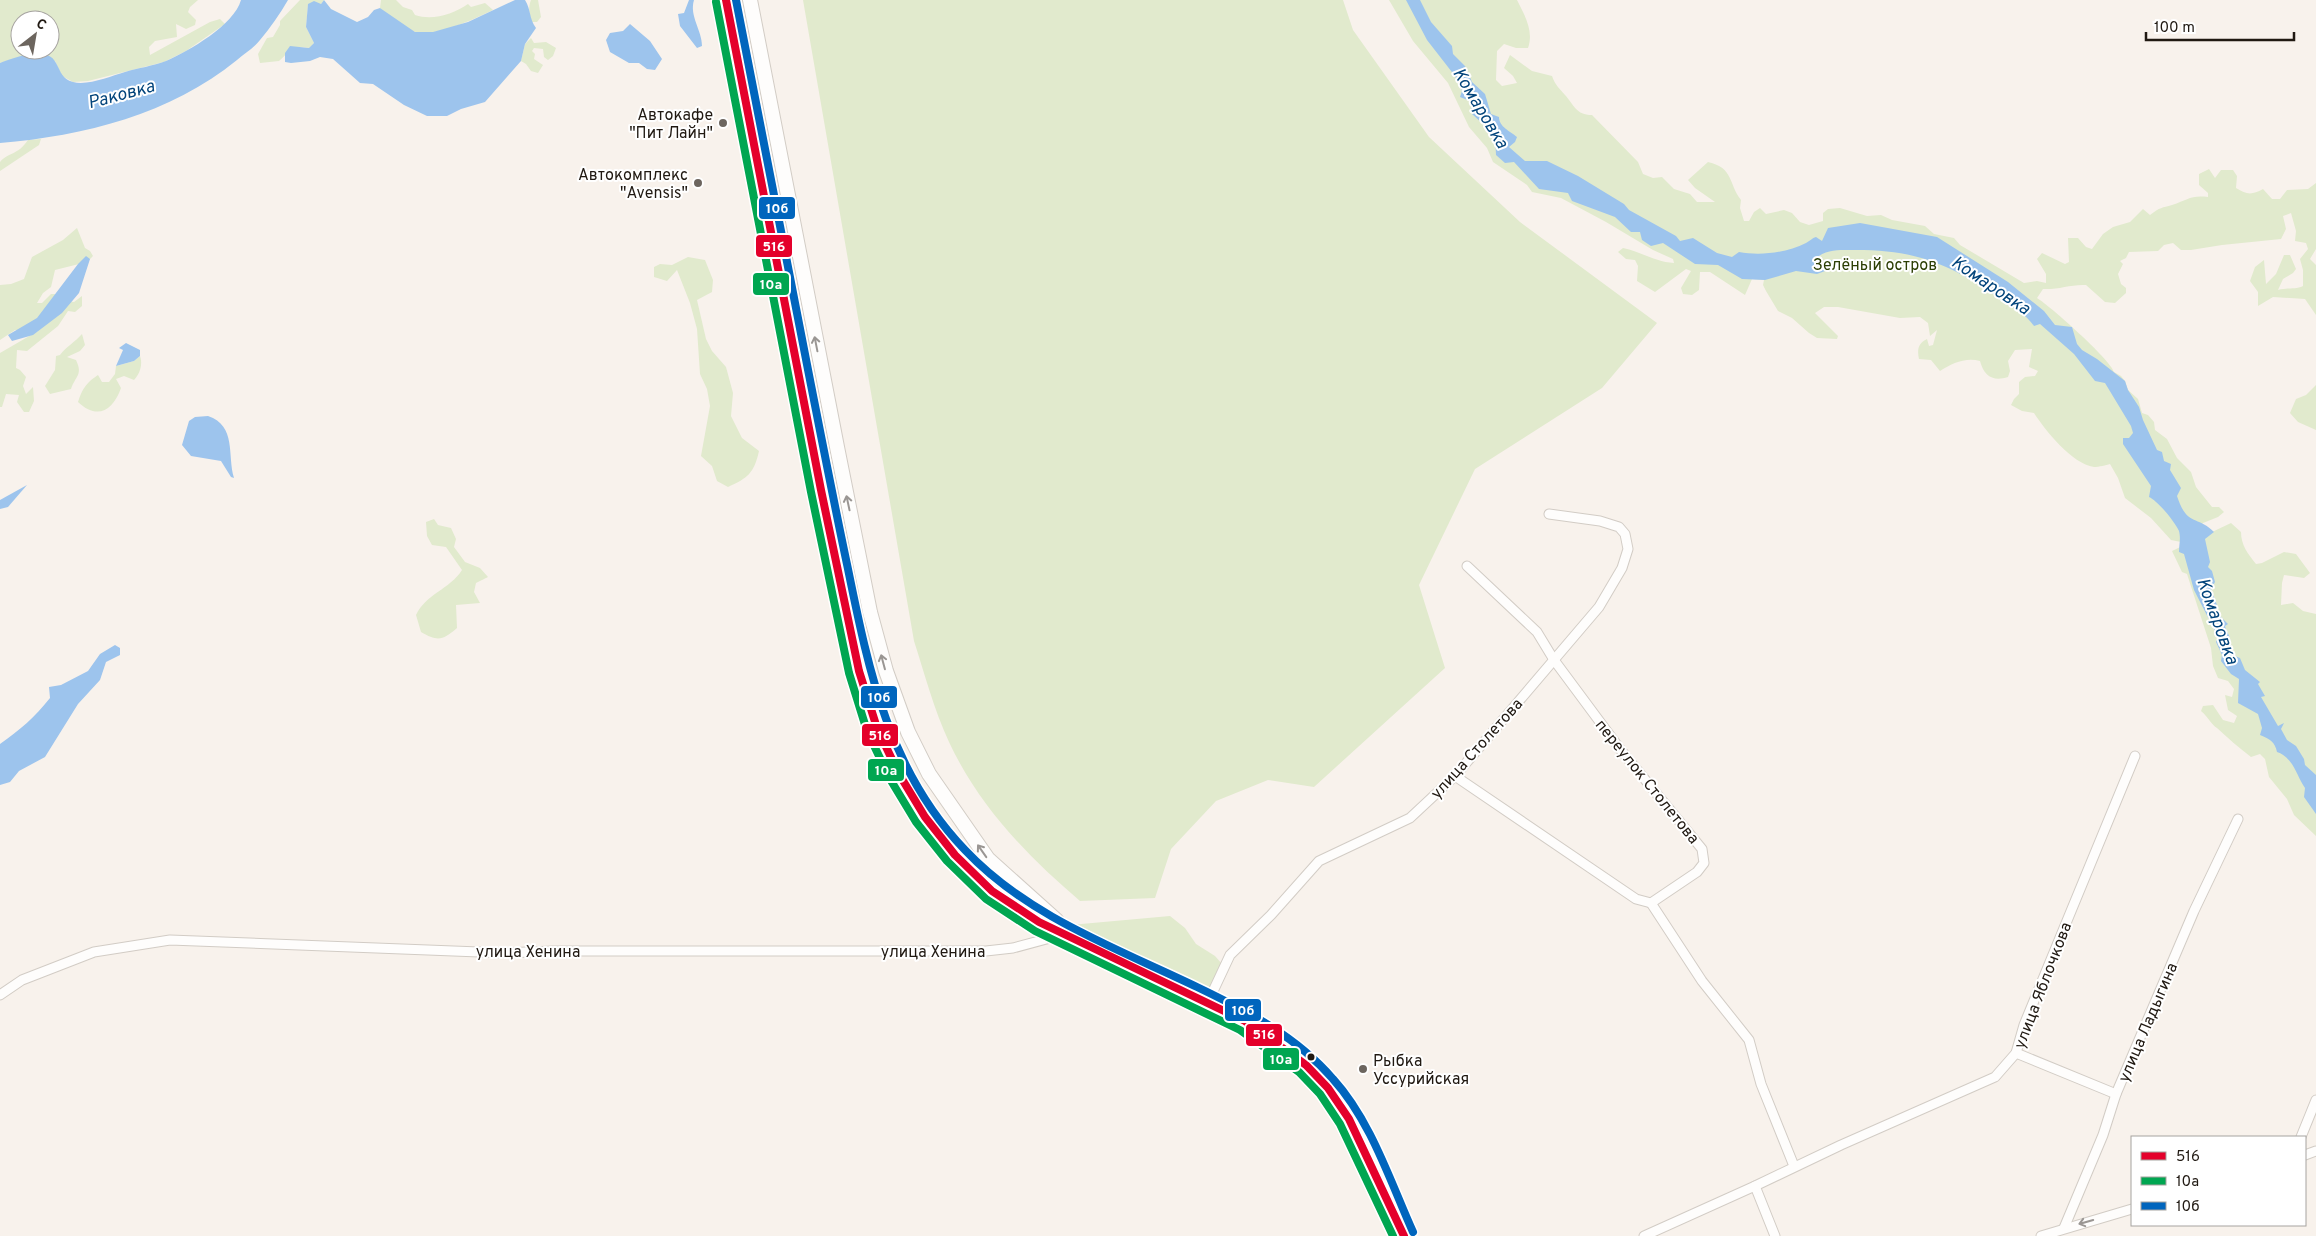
<svg xmlns="http://www.w3.org/2000/svg" width="2316" height="1236" font-family="Overpass,sans-serif">
	<style>
		.green { fill: #e1eacd; fill-rule: evenodd }
		.water { fill: #9dc4ed }
		.lines { fill: none; stroke-linecap: round; stroke-linejoin: round }
		.minor-casing { stroke: #d2ccc5; stroke-width: 11 }
		.trunk-casing { stroke: #d2ccc5; stroke-width: 16 }
		.minor { stroke: #fefdfc; stroke-width: 9 }
		.trunk { stroke: #fefdfc; stroke-width: 14 }
		.bus-1-casing { stroke: #fff; stroke-width: 11 }
		.bus-2-casing { stroke: #fff; stroke-width: 11 }
		.bus-3-casing { stroke: #fff; stroke-width: 11 }
		.bus-1 { stroke: #e4002b; stroke-width: 8 }
		.bus-2 { stroke: #00a651; stroke-width: 8 }
		.bus-3 { stroke: #0065bd; stroke-width: 8 }
		.oneway { stroke: #9a9693 }
		.poi-dot { fill: #6c655e; stroke: #fff; stroke-width: 2 }
		.bus-dot { fill: #201912; stroke: #fff; stroke-width: 2 }
		.labels { text-anchor: middle; stroke-width: 4; stroke-linejoin: round; paint-order: stroke }
		.poi-label { font-size: 16px; fill: #201912; stroke: #fff; text-anchor: end }
		.park-label { font-size: 16px; fill: #2c3e04; stroke: #fff }
		.street-label { font-size: 16px; fill: #201912; stroke: #fff }
		.water-label { font-size: 18px; font-style: italic; fill: #02447b; stroke: #fff }
		.line-badge { stroke: #fff; stroke-width: 2 }
		.badge-label { font-size: 14px; text-anchor: middle; font-weight: bold; fill: #fff }
	</style>
	<rect width="100%" height="100%" fill="#f8f2ec"/>
	<!-- green -->
	<g class="green">
		<path d="M 0,0 L 198,0 L 190,7 L 188,12 L 196,20 L 195,25 L 186,29 L 176,24 L 177,37 L 155,41 L 149,47 L 150,55 L 210,22 L 220,19 L 225,24 L 186,51 L 164,62 L 88,81 L 73,82 L 62,76 L 55,61 L 10,60 L 0,63 ZM 20,20 L 50,20 L 50,50 L 20,50 Z"/>
		<path d="M 300,0 L 324,0 L 321,4 L 308,5 L 306,27 L 314,43 L 310,48 C 291,45 291,50 279,61 L 260,63 L 258,54 L 267,38 L 273,37 L 280,25 L 280,21 Z"/>
		<path d="M 381,0 L 396,0 L 403,7 L 412,10 L 415,15 C 433,21 453,14 468,4 L 471,7 L 485,3 L 493,10 C 476,18 435,38 415,32 C 409,30 386,13 380,8 Z"/>
		<path d="M 531,0 L 538,0 L 541,17 L 537,22 L 532,22 C 529,15 528,7 531,0 Z"/>
		<path d="M 803,0 L 1343,0 L 1353,30 L 1429,137 L 1520,222 L 1657,323 L 1602,388 L 1475,469 L 1419,585 L 1445,668 L 1314,787 L 1268,780 L 1216,801 L 1171,849 L 1155,898 L 1080,901 C 1027,856 979,806 949,742 C 934,710 925,675 914,641 Z"/>
		<path d="M 1389,0 L 1517,0 C 1525,16 1534,31 1528,48 L 1516,48 L 1504,44 L 1497,51 L 1496,80 L 1502,86 L 1517,83 L 1513,76 L 1504,68 L 1510,55 L 1532,71 L 1552,76 C 1555,85 1559,88 1565,95 C 1574,105 1576,115 1592,115 L 1638,162 L 1643,174 L 1653,178 L 1662,177 L 1674,189 L 1690,194 L 1697,202 L 1715,202 L 1695,188 L 1688,180 L 1708,162 C 1734,168 1728,183 1741,200 L 1740,208 L 1744,221 L 1749,221 L 1754,212 L 1760,208 L 1766,214 L 1784,210 L 1792,213 L 1800,222 L 1809,225 L 1823,221 L 1823,213 L 1828,209 L 1840,208 L 1867,216 L 1881,215 L 1892,220 L 1925,226 L 1934,234 L 1954,238 L 1960,245 L 2024,283 L 2037,281 L 2046,283 L 2046,274 L 2037,259 L 2042,253 L 2065,264 L 2069,262 L 2068,238 L 2078,238 L 2086,247 L 2092,249 L 2103,234 L 2113,227 L 2130,222 L 2143,209 L 2150,215 C 2160,207 2162,208 2172,205 C 2188,200 2190,195 2208,197 L 2208,193 L 2199,185 L 2199,174 L 2209,169 L 2215,178 L 2221,170 L 2233,170 L 2237,176 L 2236,188 C 2247,195 2252,195 2263,189 L 2272,199 L 2280,199 L 2287,190 L 2308,189 L 2316,183 L 2316,249 L 2310,259 L 2316,265 L 2316,315 L 2305,299 L 2273,297 L 2258,306 L 2258,292 L 2250,281 L 2255,267 L 2264,260 L 2266,284 L 2276,274 L 2284,255 L 2290,255 L 2296,269 L 2293,273 L 2283,279 L 2278,290 C 2289,287 2295,290 2303,286 L 2303,270 L 2300,259 L 2308,249 L 2306,243 L 2295,241 L 2296,231 L 2291,213 L 2283,216 L 2286,229 L 2281,239 L 2222,245 L 2191,250 L 2181,250 L 2173,243 L 2164,245 L 2158,251 L 2129,252 L 2126,258 L 2120,261 L 2123,264 L 2118,274 L 2121,284 L 2126,288 L 2126,293 L 2115,303 L 2105,302 L 2086,285 C 2071,284 2058,290 2043,289 L 2037,298 C 2050,306 2110,359 2114,372 L 2121,376 L 2125,381 L 2128,390 L 2138,399 L 2142,413 L 2148,415 L 2154,422 L 2155,430 L 2167,439 L 2177,458 L 2191,472 L 2196,487 L 2212,507 L 2219,507 L 2224,512 L 2218,517 L 2203,523 L 2181,542 L 2171,540 L 2151,518 L 2125,498 L 2118,478 L 2110,464 C 2106,465 2099,467 2094,467 C 2072,464 2045,430 2034,413 L 2022,411 L 2011,405 L 2014,399 L 2019,394 L 2019,382 L 2025,377 L 2035,376 L 2038,371 L 2029,367 L 2032,349 L 2015,350 L 2008,361 L 2010,371 L 2008,377 C 1993,382 1984,376 1980,361 C 1966,357 1952,363 1940,371 L 1931,360 L 1919,359 C 1917,350 1918,343 1927,339 L 1929,346 L 1933,345 L 1937,330 L 1930,336 L 1928,323 L 1920,317 L 1900,318 L 1838,307 L 1824,307 L 1815,313 L 1838,336 L 1837,339 L 1817,338 L 1809,333 L 1792,318 L 1778,311 L 1766,291 L 1763,285 L 1764,280 L 1752,279 L 1745,295 L 1710,272 L 1700,272 L 1699,290 L 1692,295 L 1683,294 L 1681,288 L 1691,271 L 1686,269 L 1655,292 L 1637,281 L 1638,266 L 1635,260 L 1626,259 L 1618,252 L 1623,248 C 1641,252 1656,262 1674,263 L 1673,259 L 1653,250 L 1606,222 L 1561,198 L 1532,192 L 1527,185 L 1493,162 L 1487,148 L 1469,127 L 1448,83 L 1413,41 Z"/>
		<path d="M 531,38 L 534,43 L 546,42 L 556,48 L 553,56 L 548,60 L 544,57 L 543,49 L 534,48 L 532,51 L 535,54 L 534,59 L 543,65 L 538,73 L 531,71 L 526,64 L 521,61 L 525,44 Z"/>
		<path d="M 41,139 L 39,145 L 0,171 L 0,162 C 10,151 17,156 28,140 Z"/>
		<path d="M 77,228 L 85,248 L 90,251 L 93,256 L 87,262 L 55,270 L 51,287 L 43,293 L 37,303 L 42,303 L 51,294 L 64,294 L 67,301 L 74,302 L 82,296 L 82,306 L 75,312 L 68,311 L 58,326 L 27,351 L 17,350 L 16,368 L 20,370 L 26,377 L 23,386 L 26,394 L 33,387 L 34,401 L 29,412 L 24,412 L 17,402 L 19,395 L 6,394 L 2,407 L 0,407 L 0,353 L 38,331 L 15,330 L 0,340 L 0,285 L 11,284 L 24,279 L 32,257 L 63,240 Z"/>
		<path d="M 688,257 L 705,260 L 713,280 L 712,292 L 697,300 L 706,339 L 712,351 L 726,367 L 733,393 L 731,416 L 742,438 L 759,451 C 754,473 748,478 728,487 L 717,481 L 712,466 L 701,456 L 710,406 L 707,389 L 700,374 L 697,329 L 690,303 L 677,270 L 667,281 L 654,277 L 654,267 L 660,264 L 672,265 Z"/>
		<path d="M 82,334 L 85,345 L 80,351 L 67,357 L 76,360 C 83,375 76,375 71,389 L 50,394 L 45,386 L 55,370 L 56,356 L 60,355 C 67,346 75,342 82,334 Z"/>
		<path d="M 140,356 C 143,364 140,374 134,380 L 124,376 L 116,379 L 121,388 C 113,411 97,420 78,402 C 82,389 87,382 98,375 L 102,382 L 109,382 L 115,374 L 116,366 L 134,361 Z"/>
		<path d="M 2316,385 L 2316,430 L 2298,422 L 2290,413 L 2296,399 L 2306,395 Z"/>
		<path d="M 434,519 L 438,525 L 451,528 L 456,539 L 454,547 L 465,562 L 480,568 L 488,577 L 476,583 L 474,592 L 480,603 L 456,605 L 457,628 C 443,640 438,642 421,632 L 416,615 C 426,594 450,589 462,570 L 446,547 L 432,545 L 427,536 L 426,522 Z"/>
		<path d="M 2231,523 L 2241,532 C 2241,545 2248,554 2256,564 L 2262,563 L 2284,552 L 2296,554 L 2310,573 L 2304,578 L 2284,575 L 2282,583 L 2281,605 L 2293,603 L 2303,611 L 2316,614 L 2316,836 L 2294,815 L 2287,799 L 2269,777 L 2265,759 L 2260,754 L 2251,757 C 2239,748 2228,738 2217,728 C 2212,725 2208,717 2201,711 L 2203,706 L 2213,705 L 2223,720 L 2234,723 L 2237,716 L 2228,710 L 2225,695 L 2232,697 L 2234,689 L 2228,681 L 2218,678 L 2213,666 L 2211,648 L 2187,574 L 2182,572 L 2172,551 Z"/>
		<path d="M 1170,916 L 1185,928 L 1196,944 L 1215,956 L 1222,964 L 1208,993 L 1075,931 L 1070,925 Z"/>
	</g>
	<!-- water -->
	<g class="water">
		<path d="M 241,0 L 288,0 C 280,14 270,28 260,40 C 254,48 244,54 237,60 C 171,114 84,136 0,143 L 0,63 C 15,58 46,44 56,63 C 61,72 62,79 73,82 C 88,86 111,76 125,72 C 138,68 153,66 166,61 C 189,51 234,25 241,0 Z"/>
		<path d="M 324,0 L 331,9 L 357,22 L 368,17 L 374,10 L 380,8 L 415,32 L 433,32 L 468,22 L 515,0 L 525,0 C 531,9 529,19 536,28 L 525,44 L 521,61 L 485,102 L 461,109 L 447,116 L 427,116 L 404,105 L 373,84 L 360,83 L 333,59 L 320,57 L 310,61 L 291,63 L 285,62 L 285,53 L 290,46 L 309,48 L 314,43 L 306,27 L 308,4 L 314,1 L 321,4 Z"/>
		<path d="M 689,0 L 694,0 C 689,16 702,30 702,46 L 697,48 L 680,26 L 678,14 L 684,13 Z"/>
		<path d="M 1406,0 L 1420,0 L 1431,22 L 1452,46 L 1453,54 L 1465,66 L 1472,82 L 1485,94 L 1491,114 L 1499,117 C 1499,127 1510,131 1517,137 L 1515,142 L 1509,147 L 1525,161 L 1547,161 L 1578,176 L 1624,204 L 1629,210 L 1676,236 L 1680,241 L 1693,238 L 1717,253 L 1732,257 L 1739,252 C 1760,256 1786,253 1806,243 C 1810,241 1812,238 1816,237 L 1822,241 L 1828,228 L 1860,223 L 1937,237 L 2008,282 L 2044,311 L 2055,325 L 2072,327 L 2077,344 L 2082,350 L 2097,359 L 2125,381 L 2128,390 L 2139,407 L 2143,420 L 2157,450 L 2162,452 L 2164,461 L 2171,464 L 2170,470 L 2181,488 L 2177,496 C 2187,527 2197,515 2214,532 L 2205,539 L 2210,562 L 2208,567 L 2212,571 L 2215,582 L 2211,589 L 2217,605 L 2217,613 L 2228,624 L 2225,626 C 2226,631 2229,634 2230,639 C 2231,645 2232,649 2235,656 L 2240,658 L 2245,670 L 2260,682 L 2258,684 L 2265,696 L 2261,697 L 2278,726 L 2284,723 L 2281,729 L 2287,740 L 2296,746 L 2304,759 L 2305,765 L 2316,775 L 2316,814 L 2304,797 L 2305,788 C 2296,775 2294,758 2277,752 C 2275,742 2270,739 2260,735 L 2262,728 L 2258,714 L 2238,703 L 2239,679 L 2231,674 L 2221,661 L 2222,655 L 2216,642 L 2218,637 L 2194,590 L 2184,554 L 2179,552 C 2179,544 2181,539 2179,531 C 2175,522 2158,501 2149,497 L 2151,486 L 2123,444 L 2123,438 L 2129,438 L 2133,433 L 2131,426 L 2105,383 L 2095,381 L 2074,354 L 2040,324 L 2034,326 C 2026,314 2010,305 1998,297 C 1946,262 1913,249 1849,250 C 1836,250 1824,250 1814,260 L 1821,262 L 1835,260 L 1825,271 L 1817,274 L 1796,271 L 1765,280 L 1742,279 L 1718,265 L 1695,264 L 1663,243 L 1651,246 L 1642,240 L 1640,232 L 1631,232 L 1615,217 L 1572,201 L 1568,193 L 1539,189 L 1514,162 L 1505,163 L 1496,155 L 1495,135 L 1472,114 L 1470,101 L 1460,97 L 1462,91 L 1455,76 L 1427,40 Z"/>
		<path d="M 630,24 L 650,41 L 662,59 L 655,70 L 647,69 L 639,63 L 629,63 L 610,52 L 606,40 L 610,33 L 623,31 Z"/>
		<path d="M 86,256 L 90,259 L 79,293 L 62,313 L 33,335 L 12,341 L 8,335 L 37,318 L 78,264 Z"/>
		<path d="M 126,343 L 140,350 L 140,356 L 134,361 L 116,366 L 123,350 L 119,348 Z"/>
		<path d="M 208,416 C 237,426 227,455 234,478 L 231,477 L 221,461 L 191,456 L 182,445 L 189,421 L 195,417 Z"/>
		<path d="M 27,485 L 8,507 L 0,509 L 0,500 Z"/>
		<path d="M 115,645 L 120,648 L 120,655 L 106,662 L 100,680 L 78,704 L 45,757 L 19,771 L 10,782 L 0,785 L 0,744 C 20,730 35,717 50,698 L 49,687 L 61,685 L 88,671 L 100,654 Z"/>
	</g>
	<g class="lines">
		<defs>
			<g id="minor">
				<path d="M 1455,776 L 1636,899 L 1651,903 L 1697,872 L 1704,863 L 1702,849 L 1620,749 L 1554,660 L 1537,632 L 1467,566"/>
				<path d="M 1651,903 L 1702,981 L 1749,1040 L 1761,1084 L 1794,1166"/>
				<path d="M 0,995 L 22,980 L 94,952 L 170,940 L 505,953 L 553,951 L 986,951 L 1013,948 L 1065,934"/>
				<path d="M 1208,1002 L 1230,955 L 1271,915 L 1319,861 L 1410,818 L 1455,776 L 1599,607 L 1622,568 L 1628,549 L 1625,534 L 1619,527 L 1600,521 L 1549,514"/>
				<path d="M 2016,1053 L 2116,1094"/>
				<path d="M 2301,1137 L 2316,1100"/>
				<path d="M 2305,1155 L 2316,1151"/>
				<path d="M 1755,1186 L 1841,1145 L 1995,1077 L 2016,1053 L 2024,1025 L 2135,756"/>
				<path d="M 2064,1228 L 2103,1135 L 2116,1094 L 2194,911 L 2238,819"/>
				<path d="M 1644,1236 L 1755,1186 L 1775,1236"/>
				<path d="M 2041,1236 L 2132,1209"/>
			</g>
			<g id="trunk">
				<path d="M 726,0 L 821,490 L 859,671 L 877,728 L 899,774 L 925,817 L 955,855 L 992,891 L 1039,922 L 1245,1021 L 1285,1048 L 1306,1065 L 1328,1088 L 1349,1119 L 1369,1158 L 1404,1236"/>
				<path d="M 750,0 L 837,447 L 870,612 L 886,671 L 908,732 L 929,774 L 988,859 L 1056,920 L 1064,931"/>
			</g>
		</defs>
		<!-- minor casing -->
		<use href="#minor" class="minor-casing"/>
		<!-- trunk casing -->
		<use href="#trunk" class="trunk-casing"/>
		<!-- minor -->
		<use href="#minor" class="minor"/>
		<!-- trunk -->
		<use href="#trunk" class="trunk"/>
		<defs>
			<path id="bus-1" d="M 726,0 L 821,490 L 859,671 L 877,728 L 899,774 L 925,817 L 955,855 L 992,891 L 1039,922 L 1245,1021 L 1306,1065 L 1328,1088 L 1349,1119 L 1404,1236"/>
			<path id="bus-2" d="M 716,2 L 811,492 L 849,673 L 867,731 L 890,779 L 916,822 L 947,861 L 986,899 L 1035,931 L 1240,1030 L 1299,1072 L 1320,1094 L 1340,1124 L 1393,1236"/>
			<path id="bus-3" d="M 736,0 C 761,128 786,256 811,385 C 823,446 835,508 848,569 C 869,672 889,771 965,850 C 1027,916 1116,948 1197,987 C 1247,1011 1296,1036 1333,1079 C 1371,1121 1390,1181 1413,1232"/>
		</defs>
		<!-- bus-1 casing -->
		<use href="#bus-1" class="bus-1-casing"/>
		<!-- bus-2 casing -->
		<use href="#bus-2" class="bus-2-casing"/>
		<!-- bus-3 casing -->
		<use href="#bus-3" class="bus-3-casing"/>
		<!-- bus-1 -->
		<use href="#bus-1" class="bus-1"/>
		<!-- bus-2 -->
		<use href="#bus-2" class="bus-2"/>
		<!-- bus-3 -->
		<use href="#bus-3" class="bus-3"/>
	</g>
	<!-- one-way arrows -->
	<defs><path id="oneway-shaft" d="M-6 0H5M1.5-3L5.5 0L1.5 3" fill="none" stroke-width="1.6" stroke-linecap="round" stroke-linejoin="round" transform="scale(1.25)"/></defs>
	<g class="oneway">
		<use href="#oneway-shaft" transform="translate(816 344) rotate(-101)"/>
		<use href="#oneway-shaft" transform="translate(848 503) rotate(-102)"/>
		<use href="#oneway-shaft" transform="translate(883 662) rotate(-105)"/>
		<use href="#oneway-shaft" transform="translate(982 851) rotate(-125)"/>
		<use href="#oneway-shaft" transform="translate(2086 1222) rotate(164)"/>
	</g>
	<!-- markers -->
	<g class="poi-dot">
		<circle cx="723" cy="123" r="5"/>
		<circle cx="698" cy="183" r="5"/>
		<circle cx="1363" cy="1069" r="5"/>
	</g>
	<circle class="bus-dot" cx="1311" cy="1057" r="4.5"/>
	<g class="labels">
		<!-- poi labels -->
		<g class="poi-label">
			<text x="713" y="120">Автокафе<tspan x="713" dy="18">"Пит Лайн"</tspan></text>
			<text x="688" y="180">Автокомплекс<tspan x="688" dy="18">"Avensis"</tspan></text>
			<text x="1373" y="1066" text-anchor="start">Рыбка<tspan x="1373" dy="18">Уссурийская</tspan></text>
		</g>
		<!-- park labels -->
		<g class="park-label">
			<text x="1875" y="270">Зелёный остров</text>
		</g>
		<!-- street labels -->
		<g class="street-label">
			<text transform="translate(1476 748) rotate(-48)" y="6">улица Столетова</text>
			<text transform="translate(1648 781) rotate(51)" y="6">переулок Столетова</text>
			<text x="528" y="957">улица Хенина</text>
			<text x="933" y="957">улица Хенина</text>
			<text transform="translate(2042 985) rotate(-69)" y="6">улица Яблочкова</text>
			<text transform="translate(2147 1022) rotate(-67)" y="6">улица Ладыгина</text>
		</g>
		<!-- water labels -->
		<g class="water-label">
			<text transform="translate(121 94) rotate(-15)" y="6">Раковка</text>
			<text transform="translate(1481 108) rotate(59)" y="6">Комаровка</text>
			<text transform="translate(1991 285) rotate(34)" y="6">Комаровка</text>
			<text transform="translate(2218 621) rotate(70)" y="6">Комаровка</text>
		</g>
	</g>
	<g class="line-badge">
		<rect x="758" y="196" width="38" height="24" rx="5" fill="#0065bd"/>
		<rect x="755" y="234" width="38" height="24" rx="5" fill="#e4002b"/>
		<rect x="752" y="272" width="38" height="24" rx="5" fill="#00a651"/>
		<rect x="860" y="685" width="38" height="24" rx="5" fill="#0065bd"/>
		<rect x="861" y="723" width="38" height="24" rx="5" fill="#e4002b"/>
		<rect x="867" y="758" width="38" height="24" rx="5" fill="#00a651"/>
		<rect x="1224" y="998" width="38" height="24" rx="5" fill="#0065bd"/>
		<rect x="1245" y="1023" width="38" height="24" rx="5" fill="#e4002b"/>
		<rect x="1262" y="1047" width="38" height="24" rx="5" fill="#00a651"/>
	</g>
	<g class="badge-label">
		<text x="777" y="213">10б</text>
		<text x="774" y="251">516</text>
		<text x="771" y="289">10а</text>
		<text x="879" y="702">10б</text>
		<text x="880" y="740">516</text>
		<text x="886" y="775">10а</text>
		<text x="1243" y="1015">10б</text>
		<text x="1264" y="1039">516</text>
		<text x="1281" y="1064">10а</text>
	</g>
	<!-- legend -->
	<rect x="2131" y="1136" width="175" height="90" fill="#ffffff" stroke="#a6a3a0"/>
	<rect x="2141" y="1152" width="25" height="8" fill="#e4002b" stroke="#a6a3a0"/>
	<text x="2176" y="1161" font-size="15" fill="#201912">516</text>
	<rect x="2141" y="1177" width="25" height="8" fill="#00a651" stroke="#a6a3a0"/>
	<text x="2176" y="1186" font-size="15" fill="#201912">10а</text>
	<rect x="2141" y="1202" width="25" height="8" fill="#0065bd" stroke="#a6a3a0"/>
	<text x="2176" y="1211" font-size="15" fill="#201912">10б</text>
	<!-- north arrow -->
	<g transform="translate(35 35) rotate(31)"><circle r="24" fill="#ffffff" stroke="#a6a3a0"/>
	<path d="M0-4L9 19L0 12L-9 19Z" fill="#6c655e"/>
	<text y="-8" font-size="14" font-weight="bold" text-anchor="middle" fill="#201912">С</text>
	</g>
	<!-- scale -->
	<path d="M2146 32v8h148v-8" fill="none" stroke="#201912" stroke-width="2.5"/>
	<text x="2154" y="32" font-size="15" fill="#201912" stroke="#ffffff" stroke-width="4" paint-order="stroke">100 m</text>
</svg>
